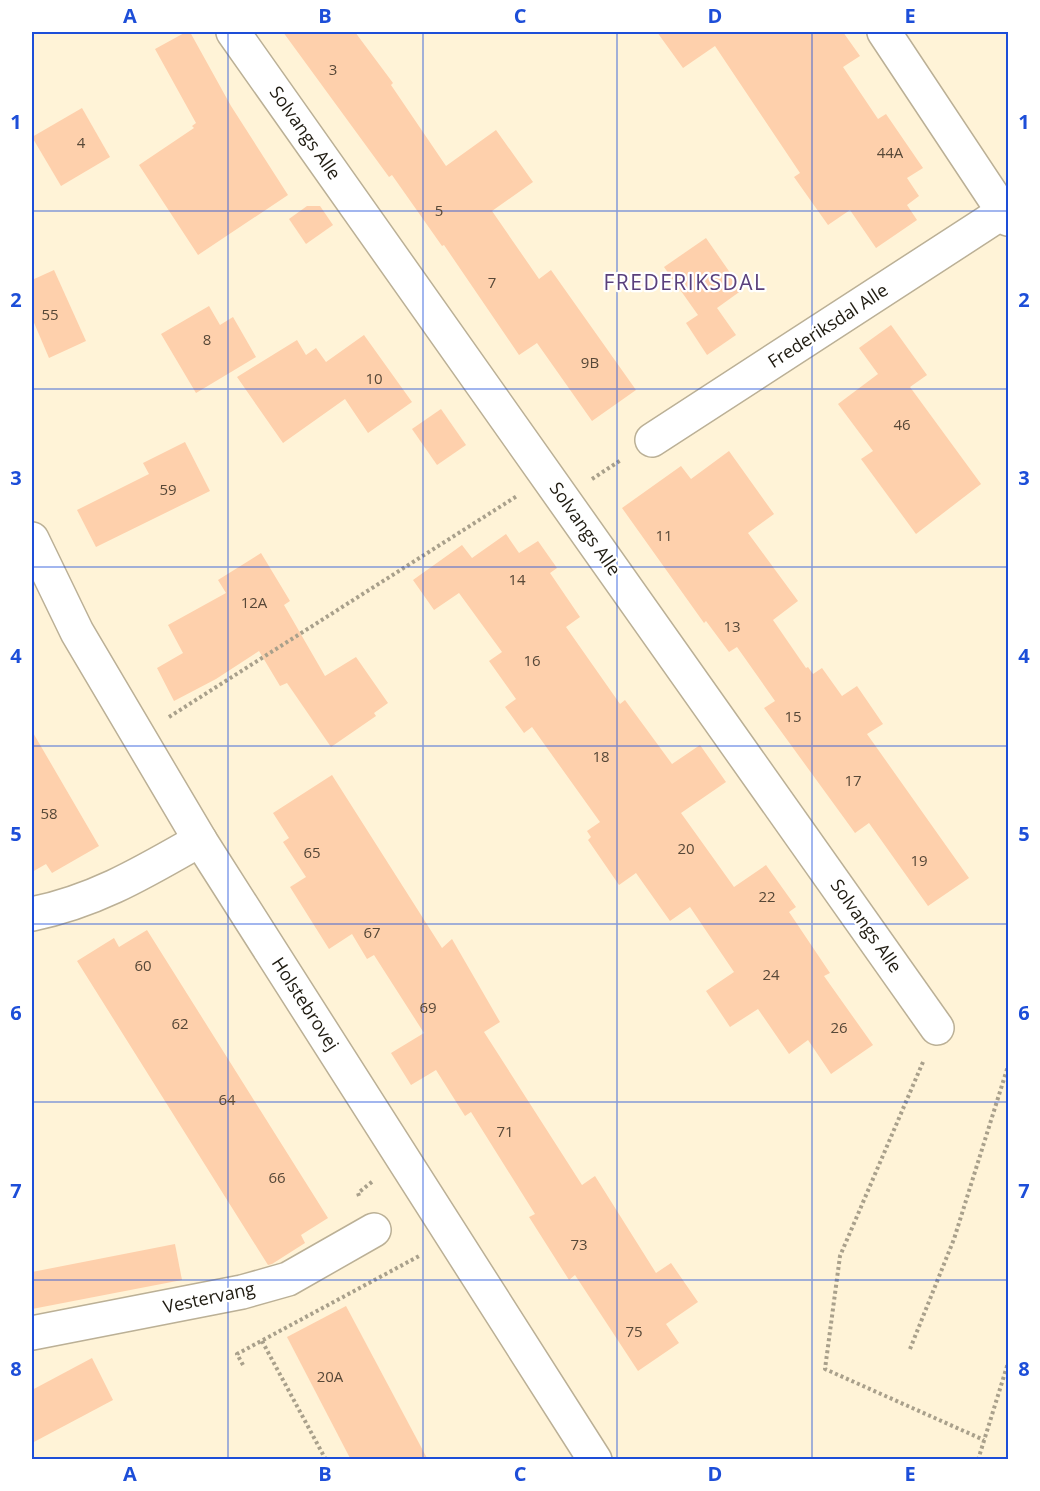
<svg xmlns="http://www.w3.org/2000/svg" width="1040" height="1491" font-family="'Open Sans',sans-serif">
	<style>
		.building { fill: #fed0ac }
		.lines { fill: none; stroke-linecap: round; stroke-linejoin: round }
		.minor-casing { stroke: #bbb096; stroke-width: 36 }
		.tertiary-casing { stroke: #bbb096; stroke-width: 36 }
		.path { stroke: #a9a08b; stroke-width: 4; stroke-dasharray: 3 3; stroke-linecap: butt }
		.minor { stroke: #fff; stroke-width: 33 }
		.tertiary { stroke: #fff; stroke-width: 33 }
		.grid { fill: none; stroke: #1d4ed8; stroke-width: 1.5; stroke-opacity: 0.55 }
		.labels { text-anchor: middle; stroke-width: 4.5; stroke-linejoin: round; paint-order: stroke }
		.number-label { font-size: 15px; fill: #574838 }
		.street-label { font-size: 18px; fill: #1f1b11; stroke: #fff }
		.quarter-label { font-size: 21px; letter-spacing: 1.5px; fill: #5a407c; stroke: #fff }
		.neatline { fill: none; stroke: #1d4ed8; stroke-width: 2 }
		.grid-label { font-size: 20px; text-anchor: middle; font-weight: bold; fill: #1d4ed8 }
	</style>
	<rect width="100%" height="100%" fill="#fff3d7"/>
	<!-- building -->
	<g class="building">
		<path d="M 186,32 L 190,32 L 231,106 L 288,195 L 198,255 L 139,165 L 194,128 L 192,126 L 196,123 L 155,49 Z"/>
		<path d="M 283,32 L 355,32 L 393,83 L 391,85 L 446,166 L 496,130 L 533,182 L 492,211 L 539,279 L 551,270 L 636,390 L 592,421 L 537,343 L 519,355 L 444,245 L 442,246 L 392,175 L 389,177 Z"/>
		<path d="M 657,32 L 843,32 L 860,56 L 843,67 L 878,119 L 886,114 L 923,168 L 907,178 L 919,196 L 907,205 L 917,220 L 876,248 L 850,210 L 828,225 L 794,177 L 800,173 L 715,46 L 683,68 Z"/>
		<path d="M 82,108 L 110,157 L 61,186 L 32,137 Z"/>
		<path d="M 307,206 L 320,206 L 333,225 L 306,244 L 289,219 Z"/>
		<path d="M 706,238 L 742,290 L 717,308 L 736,335 L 707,355 L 686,323 L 698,315 L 664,267 Z"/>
		<path d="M 54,270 L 86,341 L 49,358 L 32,318 L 32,280 Z"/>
		<path d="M 209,306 L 220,325 L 233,317 L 256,357 L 196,393 L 161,334 Z"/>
		<path d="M 891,325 L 927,375 L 910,387 L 981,484 L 916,534 L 861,459 L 873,451 L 838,404 L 878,374 L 859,348 Z"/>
		<path d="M 364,335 L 412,402 L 368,433 L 345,399 L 283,443 L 237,377 L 297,340 L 306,355 L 316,348 L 326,362 Z"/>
		<path d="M 441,409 L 466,445 L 437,465 L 412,429 Z"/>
		<path d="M 185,442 L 210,491 L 96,547 L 77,510 L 149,474 L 143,463 Z"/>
		<path d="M 729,451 L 774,514 L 748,533 L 798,601 L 773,620 L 806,668 L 808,667 L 813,674 L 822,668 L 842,696 L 857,686 L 883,724 L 867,734 L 969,878 L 928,906 L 869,823 L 855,833 L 764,708 L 775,701 L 737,647 L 729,652 L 706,621 L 704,623 L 622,508 L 681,466 L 691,479 Z"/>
		<path d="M 506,534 L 519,553 L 538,541 L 557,568 L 550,573 L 580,617 L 566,627 L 620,704 L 625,700 L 672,764 L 700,745 L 726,782 L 681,813 L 734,887 L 766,865 L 796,907 L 789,912 L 830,973 L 824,976 L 873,1045 L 831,1074 L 808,1040 L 789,1054 L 758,1009 L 730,1027 L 706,991 L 734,972 L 690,907 L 670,921 L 636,873 L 619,885 L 588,840 L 591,837 L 587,831 L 600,822 L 532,727 L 524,733 L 505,707 L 516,699 L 489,661 L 502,652 L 459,593 L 434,610 L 413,580 L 462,545 L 472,558 Z"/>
		<path d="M 261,553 L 290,601 L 284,605 L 325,676 L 356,657 L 388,703 L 374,713 L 376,716 L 331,747 L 287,683 L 280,686 L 259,651 L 216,679 L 174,701 L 157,668 L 183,653 L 168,625 L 226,593 L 218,580 Z"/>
		<path d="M 32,731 L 99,846 L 52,873 L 46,864 L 32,872 Z"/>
		<path d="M 332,775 L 442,948 L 452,939 L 500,1022 L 484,1032 L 582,1185 L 595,1176 L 656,1273 L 671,1263 L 698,1302 L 666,1324 L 679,1343 L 638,1371 L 575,1275 L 569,1280 L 529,1217 L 535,1214 L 471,1112 L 465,1116 L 436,1070 L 411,1085 L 391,1053 L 424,1033 L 374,955 L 367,959 L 352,934 L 329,949 L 290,887 L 306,877 L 283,842 L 289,838 L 273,813 Z"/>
		<path d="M 147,930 L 328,1218 L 301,1235 L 305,1243 L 272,1264 L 268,1265 L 77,961 L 114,938 L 119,947 Z"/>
		<path d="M 175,1244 L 182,1280 L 32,1309 L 32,1272 Z"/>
		<path d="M 346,1306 L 428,1460 L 351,1460 L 287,1337 Z"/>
		<path d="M 92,1358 L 113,1400 L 32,1443 L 32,1390 Z"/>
	</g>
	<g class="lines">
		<defs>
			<g id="minor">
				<path d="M 233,32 L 937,1028"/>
				<path d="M 884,32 L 1008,219"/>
				<path d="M 652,440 L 1003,212"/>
				<path d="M 32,914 C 96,901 144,872 200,840"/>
				<path d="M 32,1333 L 242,1292 L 288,1279 L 374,1230"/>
			</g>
			<path id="tertiary" d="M 32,539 L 77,632 L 200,840 L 595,1460"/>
		</defs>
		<!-- minor casing -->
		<use href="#minor" class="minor-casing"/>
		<!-- tertiary casing -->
		<use href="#tertiary" class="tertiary-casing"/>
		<!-- path -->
		<g class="path">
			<path d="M 592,479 L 621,460"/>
			<path d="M 169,717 L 517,496"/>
			<path d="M 923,1062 L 840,1256 L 825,1369 L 984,1440"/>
			<path d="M 359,1196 L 358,1193 L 373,1181"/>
			<path d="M 262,1341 L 326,1460"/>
			<path d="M 910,1349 L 954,1239 L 1008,1066"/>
			<path d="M 243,1365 L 237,1354 L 421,1255"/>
			<path d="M 978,1460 L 1008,1363"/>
		</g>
		<!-- minor -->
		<use href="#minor" class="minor"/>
		<!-- tertiary -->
		<use href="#tertiary" class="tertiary"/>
	</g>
	<!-- grid -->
	<path class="grid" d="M 228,32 L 228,1460M 423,32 L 423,1460M 617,32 L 617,1460M 812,32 L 812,1460M 32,211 L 1008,211M 32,389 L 1008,389M 32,567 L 1008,567M 32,746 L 1008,746M 32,924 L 1008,924M 32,1102 L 1008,1102M 32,1280 L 1008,1280"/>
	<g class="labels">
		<!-- number labels -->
		<g class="number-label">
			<text x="333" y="75">3</text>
			<text x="81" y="148">4</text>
			<text x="890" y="158">44A</text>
			<text x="439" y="216">5</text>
			<text x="492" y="288">7</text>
			<text x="50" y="320">55</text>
			<text x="207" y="345">8</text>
			<text x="590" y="368">9B</text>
			<text x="374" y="384">10</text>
			<text x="902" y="430">46</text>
			<text x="168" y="495">59</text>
			<text x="664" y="541">11</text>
			<text x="517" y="585">14</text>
			<text x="254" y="608">12A</text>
			<text x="732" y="632">13</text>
			<text x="532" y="666">16</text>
			<text x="793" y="722">15</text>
			<text x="601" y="762">18</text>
			<text x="853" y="786">17</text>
			<text x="49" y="819">58</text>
			<text x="686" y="854">20</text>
			<text x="312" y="858">65</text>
			<text x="919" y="866">19</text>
			<text x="767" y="902">22</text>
			<text x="372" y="938">67</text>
			<text x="143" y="971">60</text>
			<text x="771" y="980">24</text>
			<text x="428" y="1013">69</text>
			<text x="180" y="1029">62</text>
			<text x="839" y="1033">26</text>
			<text x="227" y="1105">64</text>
			<text x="505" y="1137">71</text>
			<text x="277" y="1183">66</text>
			<text x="579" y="1250">73</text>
			<text x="634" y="1337">75</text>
			<text x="330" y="1382">20A</text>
		</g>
		<!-- street labels -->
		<g class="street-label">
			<text transform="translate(305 133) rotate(55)" y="6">Solvangs Alle</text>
			<text transform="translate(828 326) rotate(-33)" y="6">Frederiksdal Alle</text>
			<text transform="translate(585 529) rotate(55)" y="6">Solvangs Alle</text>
			<text transform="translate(866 926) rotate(55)" y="6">Solvangs Alle</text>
			<text transform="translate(305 1004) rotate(57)" y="6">Holstebrovej</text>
			<text transform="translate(209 1298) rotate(-12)" y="6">Vestervang</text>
		</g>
		<!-- quarter labels -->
		<g class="quarter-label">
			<text x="685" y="290">FREDERIKSDAL</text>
		</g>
	</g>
	<!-- border -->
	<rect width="1040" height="1491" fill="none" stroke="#ffffff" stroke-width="66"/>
	<rect x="33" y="33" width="974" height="1425" class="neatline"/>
	<g class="grid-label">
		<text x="130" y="23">A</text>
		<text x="325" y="23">B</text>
		<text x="520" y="23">C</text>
		<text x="715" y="23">D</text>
		<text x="910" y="23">E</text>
		<text x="16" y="129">1</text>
		<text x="1024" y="129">1</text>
		<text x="16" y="307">2</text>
		<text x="1024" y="307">2</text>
		<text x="16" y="485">3</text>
		<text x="1024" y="485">3</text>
		<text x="16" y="663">4</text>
		<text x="1024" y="663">4</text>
		<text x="16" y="841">5</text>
		<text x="1024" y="841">5</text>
		<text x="16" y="1020">6</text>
		<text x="1024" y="1020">6</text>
		<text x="16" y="1198">7</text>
		<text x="1024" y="1198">7</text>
		<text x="16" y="1376">8</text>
		<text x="1024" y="1376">8</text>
		<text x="130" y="1481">A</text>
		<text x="325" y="1481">B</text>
		<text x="520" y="1481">C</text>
		<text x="715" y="1481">D</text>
		<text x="910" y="1481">E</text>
	</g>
</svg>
